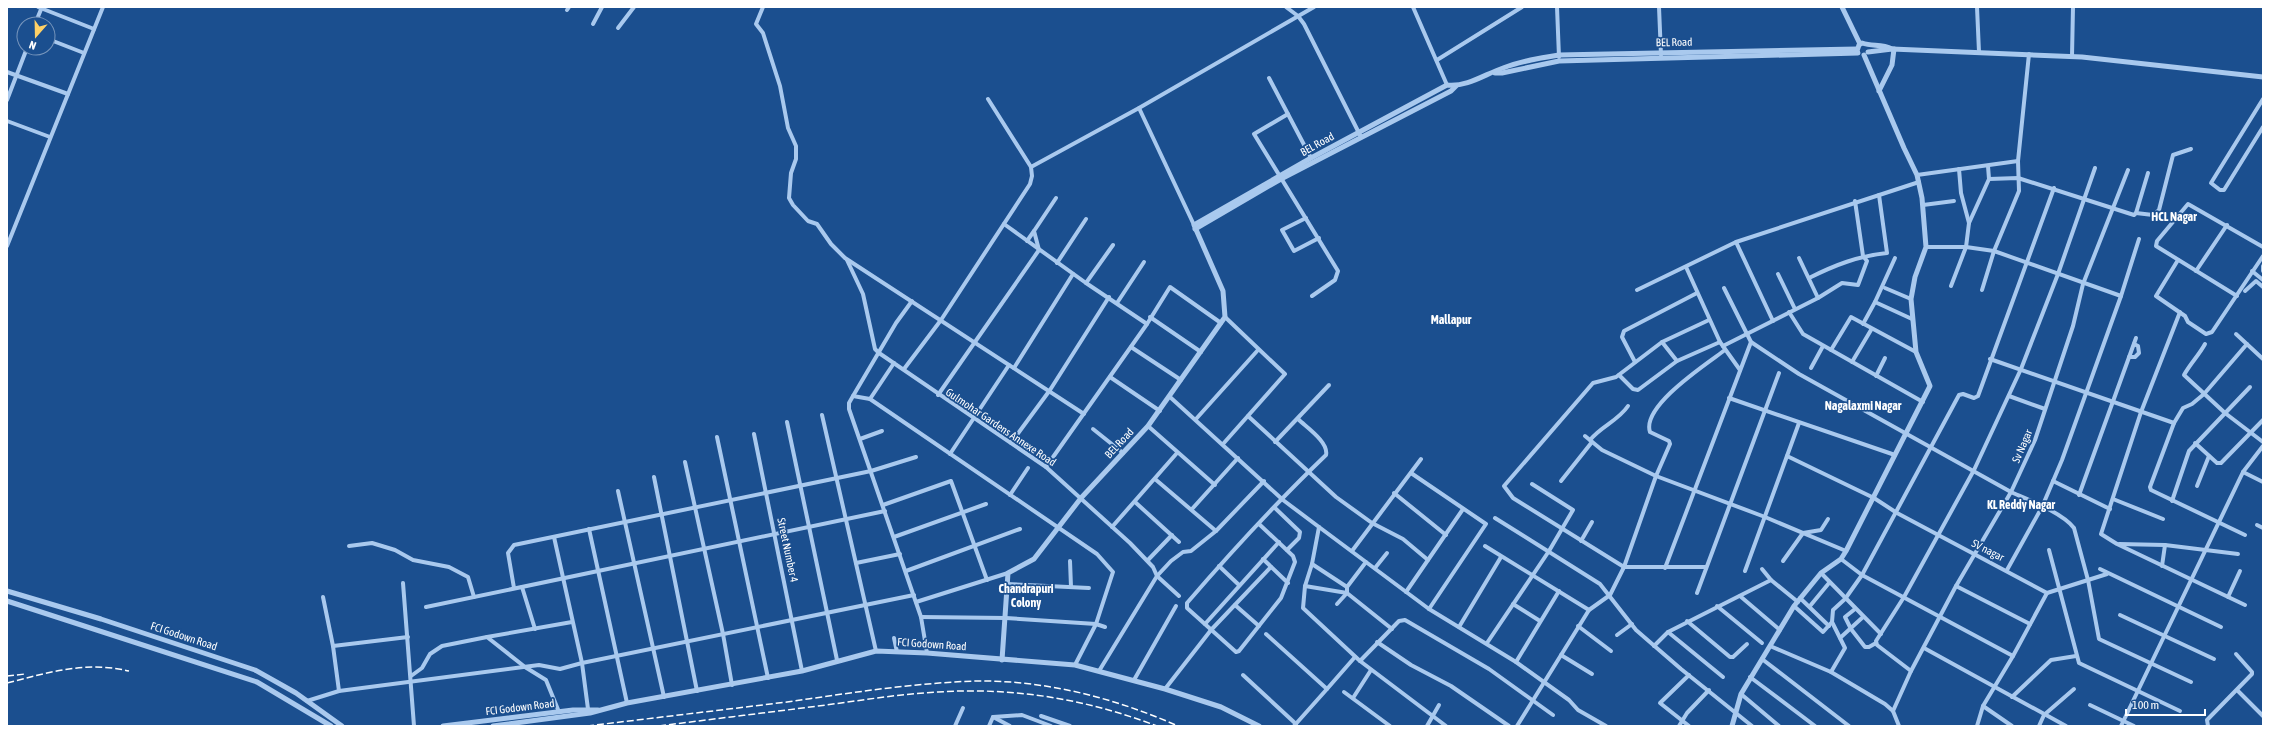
<svg xmlns="http://www.w3.org/2000/svg" width="2270" height="733" font-family="'Asap Condensed',sans-serif">
	<style>
		.lines { fill: none; stroke-linecap: round; stroke-linejoin: round }
		.minor { stroke: #a9c9ee; stroke-width: 4 }
		.tertiary { stroke: #a9c9ee; stroke-width: 5 }
		.rail { stroke: #fff; stroke-width: 1.5; stroke-dasharray: 7 3; stroke-linecap: butt }
		.labels { text-anchor: middle; stroke-width: 3.5; stroke-linejoin: round; paint-order: stroke }
		.street-label { font-size: 11px; fill: #fff; stroke: #1b4f8f }
		.neighbourhood-label { font-size: 12px; font-weight: bold; fill: #fff; stroke: #1b4f8f }
	</style>
	<rect width="100%" height="100%" fill="#1b4f8f"/>
	<g class="lines">
		<!-- minor -->
		<g class="minor">
			<path d="M 38,7 L 94,29"/>
			<path d="M 763,7 L 756,24 L 763,33 L 780,86 L 788,128 L 796,146 L 796,159 L 791,173 L 789,198 L 793,205 L 808,221 L 817,224 L 831,244 L 845,258 L 1084,414"/>
			<path d="M 1286,7 L 1298,16 L 1304,24 L 1361,137"/>
			<path d="M 1413,7 L 1447,85"/>
			<path d="M 1557,7 L 1559,57"/>
			<path d="M 1659,7 L 1661,55"/>
			<path d="M 1977,7 L 1979,52"/>
			<path d="M 567,10 L 569,7"/>
			<path d="M 35,24 L 42,7"/>
			<path d="M 593,24 L 602,7"/>
			<path d="M 618,28 L 634,7"/>
			<path d="M 48,39 L 84,53"/>
			<path d="M 2072,56 L 2073,7"/>
			<path d="M 1437,60 L 1522,7"/>
			<path d="M 7,72 L 68,94"/>
			<path d="M 1269,78 L 1311,158"/>
			<path d="M 988,99 L 1031,167"/>
			<path d="M 2263,99 L 2211,183 L 2220,190 L 2224,190 L 2263,127"/>
			<path d="M 7,100 L 27,48"/>
			<path d="M 1139,108 L 1194,225"/>
			<path d="M 1288,114 L 1254,134 L 1338,271 L 1335,280 L 1312,296"/>
			<path d="M 7,121 L 50,137"/>
			<path d="M 1988,166 L 1989,179"/>
			<path d="M 1959,169 L 1961,193 L 1969,223"/>
			<path d="M 1917,175 L 2018,161 L 2029,54"/>
			<path d="M 1923,205 L 1954,201"/>
			<path d="M 2136,213 L 2153,215 L 2159,210 L 2173,155 L 2191,149"/>
			<path d="M 1306,218 L 1282,230 L 1294,251 L 1319,238"/>
			<path d="M 1004,224 L 1086,283 L 1147,324"/>
			<path d="M 1027,241 L 1034,231"/>
			<path d="M 1736,242 L 1773,321"/>
			<path d="M 7,246 L 103,7"/>
			<path d="M 1926,247 L 1966,247 L 1994,251 L 2121,296"/>
			<path d="M 1799,258 L 1818,298"/>
			<path d="M 1895,258 L 1875,302 L 1912,319"/>
			<path d="M 847,260 L 863,294 L 875,349 L 879,353 L 1046,467 L 1130,543 L 1153,567 L 1157,576 L 1179,596"/>
			<path d="M 2178,260 L 2156,296 L 2185,316 L 2188,322 L 2206,334 L 2212,332 L 2263,256"/>
			<path d="M 1057,263 L 1086,219"/>
			<path d="M 2263,266 L 2263,271"/>
			<path d="M 1686,267 L 1720,342 L 1740,370"/>
			<path d="M 2196,271 L 2227,225"/>
			<path d="M 2252,271 L 2263,280"/>
			<path d="M 1778,274 L 1795,309"/>
			<path d="M 1809,278 C 1835,265 1858,256 1887,253 L 1879,195"/>
			<path d="M 1086,283 L 1113,245"/>
			<path d="M 1951,286 L 1966,247 L 1969,223 L 1989,179 L 2018,178 L 2134,215 L 2136,213 L 2148,173"/>
			<path d="M 1724,288 L 1751,342 L 1799,374 L 2011,492 C 2029,500 2063,513 2074,528 L 2088,580 L 2099,639 L 2191,682"/>
			<path d="M 1885,288 L 1911,299"/>
			<path d="M 1637,290 L 1736,242 L 1919,182"/>
			<path d="M 1982,290 L 1994,251 L 2019,191 L 2018,161"/>
			<path d="M 2245,291 L 2256,281 L 2263,287"/>
			<path d="M 2237,296 L 2156,246 L 2157,241 L 2188,204 L 2263,247"/>
			<path d="M 1117,303 L 1144,262"/>
			<path d="M 1789,312 L 1803,334 L 1923,402"/>
			<path d="M 2180,312 L 2141,412 L 2101,534 L 2117,544 L 2245,605"/>
			<path d="M 1150,317 L 1201,352"/>
			<path d="M 1863,324 L 1875,302"/>
			<path d="M 2236,334 L 2263,359"/>
			<path d="M 2205,344 C 2199,355 2190,364 2184,375 L 2225,413 L 2263,442"/>
			<path d="M 1723,346 L 1818,298 L 1842,283 L 1858,285 L 1867,261 L 1863,256 L 1855,201"/>
			<path d="M 1131,347 L 1181,380"/>
			<path d="M 1831,350 L 1851,317 L 1916,352"/>
			<path d="M 2129,357 L 2135,357 L 2139,353 L 2138,346 L 2134,344"/>
			<path d="M 1990,359 L 2174,423"/>
			<path d="M 1677,361 L 1720,342"/>
			<path d="M 1635,362 L 1622,337 L 1624,331 L 1697,293"/>
			<path d="M 1852,362 L 1871,330"/>
			<path d="M 894,363 L 870,399 L 1097,554 L 1113,572 L 1096,624 L 1075,665"/>
			<path d="M 1014,368 L 1073,274"/>
			<path d="M 1811,368 L 1823,346"/>
			<path d="M 904,369 L 941,320 L 1030,184 L 1032,176 L 1031,167 L 1139,108 L 1314,7"/>
			<path d="M 1619,375 L 1633,389 L 1638,390 L 1677,361 L 1662,342"/>
			<path d="M 1876,376 L 1885,358"/>
			<path d="M 1110,377 L 1160,411"/>
			<path d="M 938,395 L 1039,250 L 1034,231 L 1056,198"/>
			<path d="M 853,396 L 896,323 L 912,301"/>
			<path d="M 2009,396 L 2045,409"/>
			<path d="M 1170,397 L 1283,500 L 1319,527 L 1429,609 L 1516,662 L 1569,700 L 1578,710 L 1606,726"/>
			<path d="M 1729,398 L 1895,455"/>
			<path d="M 870,399 L 853,396 L 849,403 L 849,409 L 921,617 L 927,653"/>
			<path d="M 822,415 L 876,651"/>
			<path d="M 1248,416 L 1336,497 L 1372,523 L 1403,539 L 1428,560"/>
			<path d="M 1196,419 L 1258,350"/>
			<path d="M 787,422 L 837,660"/>
			<path d="M 1148,426 L 1215,485"/>
			<path d="M 1093,429 L 1123,453"/>
			<path d="M 754,434 L 802,671"/>
			<path d="M 1585,436 L 1602,450 L 1656,476 L 1765,517 L 1846,551"/>
			<path d="M 717,437 L 768,678"/>
			<path d="M 860,439 L 882,431"/>
			<path d="M 1590,440 C 1601,426 1618,421 1628,406"/>
			<path d="M 1275,442 L 1329,385"/>
			<path d="M 1011,443 L 1050,390 L 1109,297"/>
			<path d="M 2195,443 L 2217,463 L 2221,463 L 2263,420"/>
			<path d="M 1223,444 L 1285,374 L 1225,317"/>
			<path d="M 950,454 L 1009,365"/>
			<path d="M 1787,456 L 1874,498 L 1897,513 L 2047,593 L 2013,656 L 1983,706 L 1977,726"/>
			<path d="M 685,462 L 723,634 L 732,685"/>
			<path d="M 1046,467 L 1147,324 L 1170,287 L 1221,323"/>
			<path d="M 2243,472 L 2263,482"/>
			<path d="M 1411,473 L 1486,524 L 1429,609"/>
			<path d="M 654,477 L 697,691"/>
			<path d="M 1155,479 L 1216,531 L 1264,481"/>
			<path d="M 1561,481 L 1592,442"/>
			<path d="M 2053,481 L 2110,509"/>
			<path d="M 2197,486 L 2209,456"/>
			<path d="M 618,491 L 664,697"/>
			<path d="M 1394,493 L 1446,535"/>
			<path d="M 1010,495 L 1028,468"/>
			<path d="M 2079,495 L 2136,338"/>
			<path d="M 2113,499 L 2163,519"/>
			<path d="M 2172,501 L 2189,451 L 2250,387"/>
			<path d="M 1135,502 L 1179,542"/>
			<path d="M 883,505 L 951,481 L 987,580"/>
			<path d="M 1275,508 L 1300,532 L 1299,538 L 1287,550"/>
			<path d="M 1192,509 L 1238,458"/>
			<path d="M 1495,518 L 1600,584 L 1636,630 L 1681,669 L 1752,726"/>
			<path d="M 1259,524 L 1293,556 L 1295,562 L 1281,598 L 1239,651 L 1236,652 L 1187,608 L 1187,603 C 1231,552 1277,502 1326,455 C 1329,442 1306,427 1298,419"/>
			<path d="M 2257,525 L 2263,528"/>
			<path d="M 1112,527 L 1177,453"/>
			<path d="M 1319,527 L 1312,564 L 1347,587"/>
			<path d="M 589,529 L 627,703"/>
			<path d="M 2245,535 L 2151,490 L 2150,487 L 2174,423 L 2183,408 L 2192,404 L 2204,394 L 2247,344"/>
			<path d="M 554,537 L 582,663 L 588,709"/>
			<path d="M 894,537 L 986,504"/>
			<path d="M 1581,541 L 1592,522"/>
			<path d="M 2119,544 L 2165,545 L 2238,554"/>
			<path d="M 349,546 L 372,543 L 395,550 L 413,560 L 449,567 L 468,577 L 474,597"/>
			<path d="M 1485,546 L 1589,610"/>
			<path d="M 2049,550 L 2079,663 L 2180,711"/>
			<path d="M 1352,551 L 1421,459"/>
			<path d="M 1263,559 L 1288,583"/>
			<path d="M 1841,559 L 1862,575 L 2013,656"/>
			<path d="M 1148,560 L 1172,535"/>
			<path d="M 1070,561 L 1071,587"/>
			<path d="M 1783,561 L 1803,533 L 1821,530 L 1828,519"/>
			<path d="M 1366,562 L 1347,587 L 1347,593 L 1392,629"/>
			<path d="M 856,563 L 900,554"/>
			<path d="M 1312,564 L 1305,586 L 1303,608 L 1360,661 L 1446,726"/>
			<path d="M 1219,566 L 1239,585"/>
			<path d="M 2162,566 L 2165,545"/>
			<path d="M 1706,567 L 1624,567 L 1513,498 L 1504,486 L 1593,383 L 1616,377 L 1662,342 L 1709,320"/>
			<path d="M 1375,568 L 1387,553"/>
			<path d="M 1665,568 L 1751,342"/>
			<path d="M 1762,569 L 1771,580"/>
			<path d="M 2100,569 L 2221,627"/>
			<path d="M 2007,570 L 2042,507 L 2062,460 L 2121,296 L 2139,239"/>
			<path d="M 906,571 L 1020,529"/>
			<path d="M 1745,571 L 1799,423"/>
			<path d="M 1821,573 L 1881,634"/>
			<path d="M 403,583 L 414,726"/>
			<path d="M 1007,584 L 1089,588"/>
			<path d="M 1305,586 L 1347,593"/>
			<path d="M 1956,586 L 2030,624"/>
			<path d="M 522,587 L 535,629"/>
			<path d="M 514,588 L 508,553 L 514,545 L 871,471 L 916,457"/>
			<path d="M 1406,592 L 1463,509"/>
			<path d="M 1697,593 L 1779,373"/>
			<path d="M 2047,593 L 2107,574"/>
			<path d="M 1740,596 L 1780,630"/>
			<path d="M 323,597 L 333,646 L 339,691"/>
			<path d="M 2228,597 L 2240,571"/>
			<path d="M 1800,598 L 1829,626"/>
			<path d="M 916,602 L 1008,573"/>
			<path d="M 1337,604 L 1347,593"/>
			<path d="M 1513,604 L 1540,621"/>
			<path d="M 1235,605 L 1259,626"/>
			<path d="M 1717,606 L 1762,643"/>
			<path d="M 1794,606 L 1823,632 L 1832,622"/>
			<path d="M 1810,606 L 1829,583"/>
			<path d="M 426,607 L 885,511"/>
			<path d="M 1855,609 L 1845,617 L 1851,629 L 1865,647 L 1869,647 L 1876,643"/>
			<path d="M 2120,615 L 2214,659"/>
			<path d="M 921,617 L 1006,618 L 1096,624 L 1105,627"/>
			<path d="M 1687,621 L 1730,657 L 1733,657 L 1747,644"/>
			<path d="M 1205,624 L 1279,542"/>
			<path d="M 1578,626 L 1611,651"/>
			<path d="M 1459,627 L 1501,557"/>
			<path d="M 1668,632 L 1771,580 L 1798,602"/>
			<path d="M 1266,634 L 1327,689 L 1294,726"/>
			<path d="M 1617,635 L 1632,624"/>
			<path d="M 487,637 L 525,667 L 546,680 L 559,712"/>
			<path d="M 894,638 L 897,652"/>
			<path d="M 1840,638 L 1863,617"/>
			<path d="M 1377,642 L 1411,665 L 1451,686 L 1509,726"/>
			<path d="M 1487,643 L 1549,551 L 1573,510 L 1532,484"/>
			<path d="M 333,646 L 408,637"/>
			<path d="M 1654,646 L 1668,632 L 1723,677"/>
			<path d="M 1770,646 L 1831,672 L 1885,704 L 1893,711 L 1899,726"/>
			<path d="M 1924,648 L 2066,726"/>
			<path d="M 1561,655 L 1592,674"/>
			<path d="M 1762,659 L 1849,726"/>
			<path d="M 1360,661 L 1399,621 L 1405,620 L 1489,669 L 1553,715"/>
			<path d="M 1516,662 L 1559,591"/>
			<path d="M 1099,671 L 1157,576 L 1171,561 L 1183,552 L 1191,551 L 1216,531"/>
			<path d="M 1911,671 L 1877,645 L 1876,641 L 1904,597 L 1974,470 L 2021,369 L 2058,274 L 2095,168"/>
			<path d="M 1831,672 L 1845,648 L 1832,622 L 1833,610 L 1845,599 L 1862,575 L 1959,395 L 1963,394 L 1974,398 L 1978,396 L 2054,188"/>
			<path d="M 1243,675 L 1296,724"/>
			<path d="M 411,676 L 422,668 L 430,654 L 442,646 L 487,637 L 572,622"/>
			<path d="M 1750,677 L 1815,726"/>
			<path d="M 1134,680 L 1176,606"/>
			<path d="M 1165,689 L 1211,630 L 1271,567"/>
			<path d="M 1327,689 L 1355,657"/>
			<path d="M 2238,691 L 2263,716"/>
			<path d="M 1344,692 L 1390,726"/>
			<path d="M 1741,694 L 1779,726"/>
			<path d="M 2012,697 L 2051,660 L 2076,656"/>
			<path d="M 1353,698 L 1371,670"/>
			<path d="M 307,701 L 339,691 L 539,665 L 560,669 L 582,663 L 914,595"/>
			<path d="M 2090,705 L 2134,726"/>
			<path d="M 1983,706 L 2012,726"/>
			<path d="M 1893,711 L 1911,671 L 1956,586 L 2011,492 L 2035,440 L 2073,326 L 2083,284 L 2128,170"/>
			<path d="M 1041,716 L 1070,726"/>
			<path d="M 993,717 L 1022,715 L 1051,726"/>
			<path d="M 995,718 L 1010,726"/>
			<path d="M 955,726 L 963,708"/>
			<path d="M 989,726 L 993,717"/>
			<path d="M 1427,726 L 1439,705"/>
			<path d="M 1517,726 L 1589,610 L 1610,595 L 1624,567 L 1656,476 L 1670,444 L 1669,441 L 1650,432 C 1641,406 1708,363 1725,350"/>
			<path d="M 1679,726 L 1687,713 L 1709,690"/>
			<path d="M 1689,726 L 1660,703 L 1689,675"/>
			<path d="M 2039,726 L 2044,715 L 2074,689"/>
			<path d="M 2121,726 L 2243,472 L 2263,446"/>
			<path d="M 2208,726 L 2207,720 L 2252,674 L 2252,672 L 2236,654"/>
		</g>
		<!-- tertiary -->
		<g class="tertiary">
			<path d="M 1842,7 L 1860,44"/>
			<path d="M 1857,51 L 1859,45 L 1862,43 C 1873,47 1881,43 1892,49"/>
			<path d="M 1868,52 L 1892,49 L 2082,57 L 2263,77"/>
			<path d="M 1495,73 L 1502,73 L 1559,61 L 1858,53"/>
			<path d="M 1879,91 L 1892,65 L 1894,49"/>
			<path d="M 1195,229 L 1281,179 L 1451,91 L 1456,86"/>
			<path d="M 7,591 L 101,619 L 255,670 L 296,693 L 342,726"/>
			<path d="M 7,601 L 257,682 L 331,726"/>
			<path d="M 1002,660 L 1008,573 L 1034,559 L 1081,498 L 1148,426 L 1225,317 L 1223,291 L 1194,225 L 1311,158 L 1447,85 C 1468,87 1485,74 1503,68 C 1521,61 1540,58 1559,55 L 1857,49"/>
			<path d="M 443,726 L 573,710 L 598,710"/>
			<path d="M 493,726 L 590,713 L 627,703 L 802,671 L 876,651 L 927,653 L 1075,665 L 1165,689 L 1221,707 L 1259,726"/>
			<path d="M 1732,726 L 1741,694 L 1794,606 L 1821,573 L 1841,559 L 1846,551 L 1930,386 L 1916,352 L 1911,299 L 1915,277 L 1926,247 L 1922,198 L 1917,175 L 1904,148 L 1864,55"/>
		</g>
		<!-- rail -->
		<g class="rail">
			<path d="M 7,676 L 25,674"/>
			<path d="M 7,683 C 50,672 85,661 129,671"/>
			<path d="M 587,726 C 654,718 721,710 787,702 C 850,693 913,683 976,681 C 1045,680 1115,698 1178,726"/>
			<path d="M 659,726 C 712,719 765,713 818,706 C 858,701 898,694 938,692 C 1014,687 1086,699 1157,726"/>
		</g>
	</g>
	<g class="labels">
		<!-- street labels -->
		<g class="street-label">
			<text transform="translate(1674 42) rotate(-1)" y="4">BEL Road</text>
			<text transform="translate(1317 144) rotate(-29)" y="4">BEL Road</text>
			<text transform="translate(1001 427) rotate(34)" y="4">Gulmohar Gardens Annexe Road</text>
			<text transform="translate(1119 443) rotate(-47)" y="4">BEL Road</text>
			<text transform="translate(2022 446) rotate(-67)" y="4">Sv Nagar</text>
			<text transform="translate(788 550) rotate(78)" y="4">Street Number 4</text>
			<text transform="translate(1988 550) rotate(27)" y="4">SV nagar</text>
			<text transform="translate(184 636) rotate(18)" y="4">FCI Godown Road</text>
			<text transform="translate(932 644) rotate(4)" y="4">FCI Godown Road</text>
			<text transform="translate(520 707) rotate(-7)" y="4">FCI Godown Road</text>
		</g>
		<!-- neighbourhood labels -->
		<g class="neighbourhood-label">
			<text x="2174" y="221">HCL Nagar</text>
			<text x="1451" y="324">Mallapur</text>
			<text x="1863" y="410">Nagalaxmi Nagar</text>
			<text x="2021" y="509">KL Reddy Nagar</text>
			<text x="1026" y="593">Chandrapuri<tspan x="1026" dy="14">Colony</tspan></text>
		</g>
	</g>
	<!-- border -->
	<rect width="2270" height="733" fill="none" stroke="#ffffff" stroke-width="16"/>
	<!-- north arrow -->
	<g transform="translate(36 36) rotate(200)"><circle r="19" fill="#1b4f8f" stroke="#7695bc"/>
	<path d="M0-3L7 15L0 10L-7 15Z" fill="#ffd166"/>
	<text y="-6" font-size="11" font-weight="bold" text-anchor="middle" fill="#ffffff">N</text>
	</g>
	<!-- scale -->
	<path d="M2126 709v6h79v-6" fill="none" stroke="#ffffff" stroke-width="2"/>
	<text x="2132" y="709" font-size="12" fill="#ffffff" stroke="#1b4f8f" stroke-width="3" paint-order="stroke">100 m</text>
</svg>
